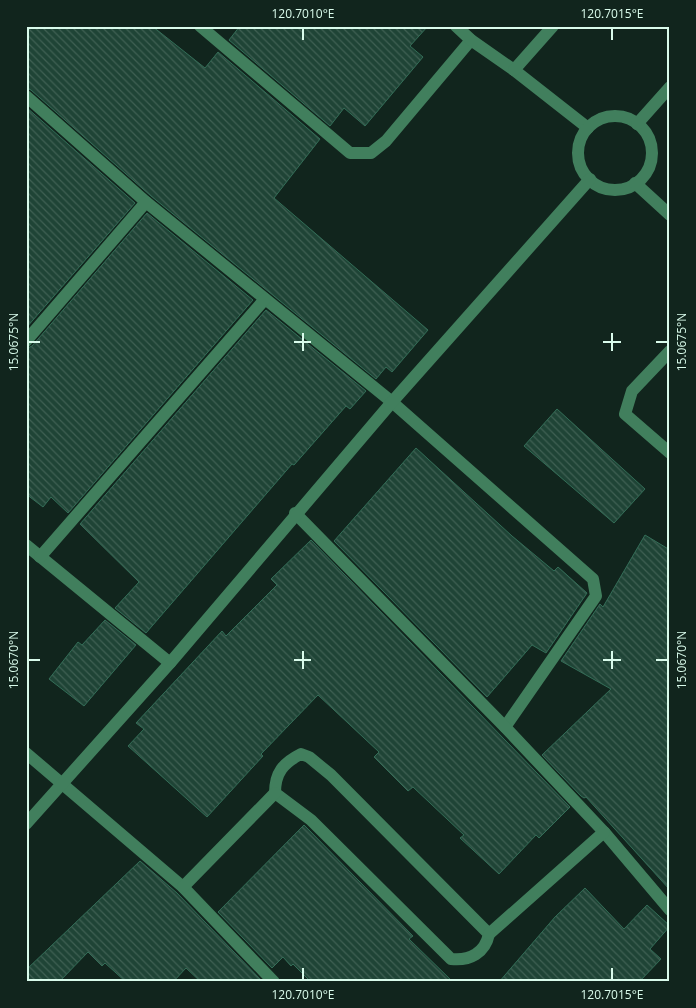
<svg xmlns="http://www.w3.org/2000/svg" width="696" height="1008" font-family="'Open Sans',sans-serif">
	<style>
		.building { fill: url(#building-back-hatch); stroke: #336d57 }
		.lines { fill: none; stroke-linecap: round; stroke-linejoin: round }
		.minor { stroke: #417f5d; stroke-width: 12 }
		.ticks { fill: none; stroke: #d9fbeb; stroke-width: 2 }
		.neatline { fill: none; stroke: #d9fbeb; stroke-width: 2 }
		.ticks-label { font-size: 12px; text-anchor: middle; fill: #d9fbeb }
	</style>
	<defs>
		<pattern id="building-back-hatch" width="6" height="6" patternUnits="userSpaceOnUse" patternTransform="scale(1.25)"><rect width="6" height="6" fill="#1f4436"/><path d="M-1 5l2 2M0 0l6 6M5-1l2 2" fill="none" stroke="#3f6053"/></pattern>
	</defs>
	<rect width="100%" height="100%" fill="#11251d"/>
	<!-- building -->
	<g class="building">
		<path d="M 26,26 L 152,26 L 205,68 L 218,52 L 320,139 L 274,198 L 428,330 L 392,372 L 386,367 L 376,379 L 151,196 L 31,90 L 26,88 Z"/>
		<path d="M 240,26 L 428,26 L 410,46 L 423,57 L 365,126 L 344,108 L 330,126 L 229,40 Z"/>
		<path d="M 26,107 L 135,203 L 26,328 Z"/>
		<path d="M 147,213 L 253,300 L 68,513 L 51,497 L 43,507 L 26,494 L 26,349 L 32,346 Z"/>
		<path d="M 266,310 L 366,391 L 350,409 L 346,406 L 294,465 L 292,464 L 146,633 L 115,608 L 139,582 L 80,524 Z"/>
		<path d="M 557,409 L 645,489 L 614,523 L 524,446 Z"/>
		<path d="M 416,448 L 512,536 L 554,571 L 558,567 L 587,593 L 546,653 L 532,645 L 487,697 L 334,541 Z"/>
		<path d="M 645,535 L 670,550 L 670,890 L 586,797 L 584,798 L 581,796 L 542,755 L 611,689 L 561,661 L 600,604 L 603,607 Z"/>
		<path d="M 311,540 L 570,807 L 539,838 L 536,835 L 499,874 L 460,838 L 464,835 L 413,787 L 408,791 L 374,757 L 379,752 L 318,695 L 261,754 L 263,756 L 207,817 L 128,746 L 144,729 L 136,723 L 222,631 L 226,636 L 277,585 L 271,579 Z"/>
		<path d="M 105,620 L 136,645 L 84,706 L 49,679 L 78,642 L 82,645 Z"/>
		<path d="M 304,825 L 413,936 L 409,939 L 453,982 L 311,982 L 293,964 L 291,966 L 283,957 L 272,968 L 218,912 Z"/>
		<path d="M 140,861 L 177,893 L 261,980 L 260,982 L 201,982 L 186,968 L 173,982 L 126,982 L 105,963 L 102,966 L 88,952 L 59,982 L 26,982 L 26,970 Z"/>
		<path d="M 585,888 L 624,929 L 647,905 L 670,926 L 650,949 L 661,959 L 639,982 L 499,982 L 555,917 Z"/>
	</g>
	<g class="lines">
		<!-- minor -->
		<g class="minor">
			<path d="M 200,26 L 350,153 L 371,153 L 386,141 L 471,40"/>
			<path d="M 456,26 L 471,40 L 514,70 L 588,128"/>
			<path d="M 514,70 L 553,26"/>
			<path d="M 26,96 L 146,202 L 392,402 L 593,579 L 596,596 L 505,727"/>
			<circle cx="615" cy="153" r="37"/>
			<path d="M 637,124 L 670,87"/>
			<path d="M 635,183 L 670,215"/>
			<path d="M 26,341 L 146,202"/>
			<path d="M 670,351 L 632,391 L 625,414 L 670,453"/>
			<path d="M 295,513 L 505,727 L 604,832 L 670,910"/>
			<path d="M 26,545 L 170,663"/>
			<path d="M 40,557 L 265,299"/>
			<path d="M 26,753 L 183,887 L 274,982"/>
			<path d="M 301,754 L 309,757 L 331,775 L 489,934 C 485,953 470,961 451,959 L 311,820 L 275,793 C 275,773 283,763 301,754 Z"/>
			<path d="M 26,824 L 170,663 L 392,402 L 590,179"/>
			<path d="M 183,887 L 275,793"/>
			<path d="M 489,934 L 604,832"/>
		</g>
	</g>
	<!-- ticks -->
	<path class="ticks" d="M 303,28 L 303,40M 612,28 L 612,40M 303,333 L 303,351M 612,333 L 612,351M 28,342 L 40,342M 294,342 L 311,342M 603,342 L 621,342M 656,342 L 668,342M 303,651 L 303,669M 612,651 L 612,669M 28,660 L 40,660M 294,660 L 311,660M 603,660 L 621,660M 656,660 L 668,660M 303,968 L 303,980M 612,968 L 612,980"/>
	<!-- border -->
	<rect width="696" height="1008" fill="none" stroke="#11251d" stroke-width="55"/>
	<rect x="28" y="28" width="640" height="952" class="neatline"/>
	<g class="ticks-label">
		<text x="303" y="18">120.7010°E</text>
		<text x="612" y="18">120.7015°E</text>
		<text transform="translate(14 342) rotate(-90)" y="4">15.0675°N</text>
		<text transform="translate(682 342) rotate(-90)" y="4">15.0675°N</text>
		<text transform="translate(14 660) rotate(-90)" y="4">15.0670°N</text>
		<text transform="translate(682 660) rotate(-90)" y="4">15.0670°N</text>
		<text x="303" y="999">120.7010°E</text>
		<text x="612" y="999">120.7015°E</text>
	</g>
</svg>
